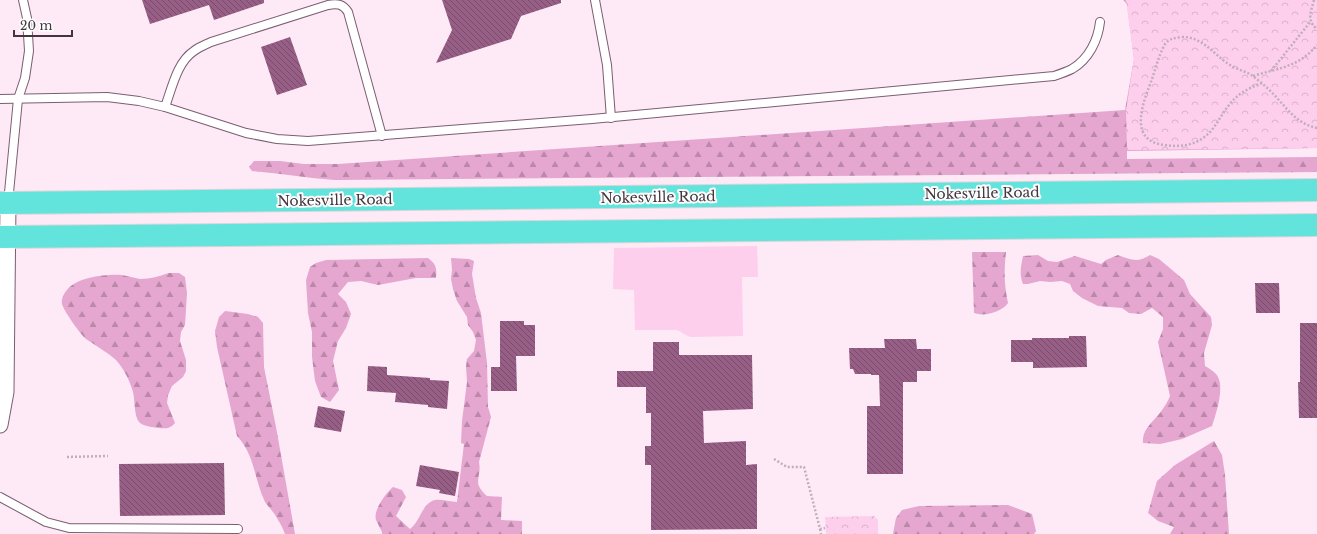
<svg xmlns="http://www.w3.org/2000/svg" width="1317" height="534" font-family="'Libre Baskerville',serif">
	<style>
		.green { fill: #feceed }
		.forest { fill: url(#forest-firs) }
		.park { fill: url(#park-crowns) }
		.building { fill: url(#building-back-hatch) }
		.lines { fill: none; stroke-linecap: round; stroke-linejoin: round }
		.lane-casing { stroke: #7b5e71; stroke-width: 10 }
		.street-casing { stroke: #7b5e71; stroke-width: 17 }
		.highway-casing { stroke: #d9d7d8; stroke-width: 24 }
		.path { stroke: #c0aeb9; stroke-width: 2.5; stroke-dasharray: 2 2; stroke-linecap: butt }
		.lane { stroke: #fff; stroke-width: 8 }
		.street { stroke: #fff; stroke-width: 15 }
		.highway { stroke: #62e4dc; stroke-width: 22 }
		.labels { text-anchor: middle; stroke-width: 4; stroke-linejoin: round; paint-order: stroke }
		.street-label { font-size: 14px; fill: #42353e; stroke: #fdfdfd }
	</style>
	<defs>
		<pattern id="forest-firs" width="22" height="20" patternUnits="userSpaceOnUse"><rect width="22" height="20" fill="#e5a6d0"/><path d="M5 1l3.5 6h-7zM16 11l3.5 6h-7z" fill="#b8a"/></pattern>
		<pattern id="park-crowns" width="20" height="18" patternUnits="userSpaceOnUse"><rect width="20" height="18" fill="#feceed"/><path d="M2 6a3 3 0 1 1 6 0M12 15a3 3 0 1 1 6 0" fill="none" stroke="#dbb2cc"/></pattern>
		<pattern id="building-back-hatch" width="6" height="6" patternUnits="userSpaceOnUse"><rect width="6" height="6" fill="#985f86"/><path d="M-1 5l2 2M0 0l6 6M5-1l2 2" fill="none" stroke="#774b69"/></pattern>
	</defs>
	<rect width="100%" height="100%" fill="#fee9f6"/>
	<!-- green -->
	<path class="green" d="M 757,246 L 758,277 L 742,277 L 743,336 L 692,337 C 686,337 682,331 676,330 L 635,330 L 634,290 L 613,289 L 614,248 Z"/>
	<!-- forest -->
	<g class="forest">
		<path d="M 1123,0 L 1317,0 L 1317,148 L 1127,151 L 1127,159 L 1317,157 L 1317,172 L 335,180 C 307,178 280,173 252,171 L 249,167 L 254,161 L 280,161 L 304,164 L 338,164 L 1125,110 L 1134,59 L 1127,4 Z"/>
		<path d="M 972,252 L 1006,252 C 1004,272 1004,283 1008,303 C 1002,312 984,317 974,313 Z"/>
		<path d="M 1038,255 L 1048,261 L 1057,262 L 1075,256 L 1101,264 L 1106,260 L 1118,255 C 1131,260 1138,263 1150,255 L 1159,259 L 1184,280 L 1190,294 L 1211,317 L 1212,325 L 1204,353 L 1205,366 C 1209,368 1213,371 1216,374 C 1226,385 1216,414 1212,426 L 1182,439 L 1160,444 L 1143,443 C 1142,428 1154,422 1162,410 C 1165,406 1168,401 1170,396 L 1158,342 L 1163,329 L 1163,317 L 1152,308 L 1141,314 L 1129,313 L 1122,308 L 1098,306 L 1082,298 L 1073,291 L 1070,284 L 1062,281 L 1050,282 L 1040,281 L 1028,284 L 1023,284 C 1019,274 1021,266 1023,256 Z"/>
		<path d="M 428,258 C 436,264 437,268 436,278 L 416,278 L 378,285 L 361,281 L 348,282 L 338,294 L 346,302 L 351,314 L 346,328 L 338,341 L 333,361 L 339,390 L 330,402 L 321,397 L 315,381 L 312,357 L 312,332 L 308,313 L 306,280 L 310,267 L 316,263 L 326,260 Z"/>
		<path d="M 451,258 L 469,259 L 474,261 L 472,274 L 476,298 L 481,313 L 487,363 L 488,407 L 491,417 L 479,462 C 482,480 471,481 487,496 L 502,497 L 501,520 L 522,521 L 522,534 L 382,534 L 382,532 C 380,528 378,524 376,520 C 373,510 386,493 393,487 L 402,490 L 406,497 L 396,516 L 410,529 C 420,522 422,503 435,500 C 441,499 450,502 457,502 L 464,444 L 461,443 L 462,421 L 467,382 L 466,366 L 467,359 L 474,351 L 476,340 L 473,332 L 468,325 L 467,317 L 457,301 L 453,289 L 451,279 L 452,270 Z"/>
		<path d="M 169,273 L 179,273 L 185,277 L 187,293 L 185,325 L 181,332 L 180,341 L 186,360 L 186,371 L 183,377 L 172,386 L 168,395 L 167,403 L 175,423 C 173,425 171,427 168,428 C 162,429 143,427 139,422 C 134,416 135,400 133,392 C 130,381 124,369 116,360 C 107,352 96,346 86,339 C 80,334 64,311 62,304 C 61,299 64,293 67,290 C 77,277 106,274 122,275 C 128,276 134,278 140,279 C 150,279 160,276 169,273 Z"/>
		<path d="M 225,311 L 248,314 L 258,317 L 263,323 L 264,367 L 276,427 L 295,534 L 285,534 C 283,529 281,524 278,520 C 275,513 269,508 265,502 C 254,479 255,455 237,436 L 217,347 L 215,331 L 219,317 Z"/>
		<path d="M 1214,441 L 1222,455 L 1225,475 L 1229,534 L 1170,534 L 1174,527 L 1158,521 L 1148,513 L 1157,481 L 1175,465 Z"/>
		<path d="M 1008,505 L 1032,514 L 1036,531 L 1034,534 L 893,534 L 896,518 L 902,510 L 919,506 Z"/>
	</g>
	<!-- park -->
	<g class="park">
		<path d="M 1126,0 L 1317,0 L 1317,148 L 1127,150 L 1126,110 L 1134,59 Z"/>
		<path d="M 874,516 L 878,520 L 878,534 L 826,534 L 825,517 Z"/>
	</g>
	<!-- building -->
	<g class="building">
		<path d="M 142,0 L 264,0 L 264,3 L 214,20 L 209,5 L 150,24 Z"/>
		<path d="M 442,0 L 561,0 L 561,3 L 521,16 L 511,39 L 436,63 L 452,30 Z"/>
		<path d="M 290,37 L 307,85 L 277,95 L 261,47 Z"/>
		<path d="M 1255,283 L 1279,283 L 1280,313 L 1256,313 Z"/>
		<path d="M 500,321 L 524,321 L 524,325 L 535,325 L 535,356 L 516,356 L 517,391 L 491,391 L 491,367 L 500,367 Z"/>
		<path d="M 1300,323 L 1317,323 L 1317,418 L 1299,418 L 1298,382 L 1300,382 Z"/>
		<path d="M 1069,336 L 1086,336 L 1087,367 L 1033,368 L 1033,362 L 1011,362 L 1011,340 L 1032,340 L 1032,338 L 1069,338 Z"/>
		<path d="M 884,339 L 916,339 L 917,349 L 931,349 L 931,371 L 917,371 L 917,382 L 903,382 L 903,474 L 867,474 L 867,406 L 880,406 L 879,375 L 871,375 L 871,374 L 855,374 L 853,369 L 850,369 L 849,348 L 885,348 Z"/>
		<path d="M 653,342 L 679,342 L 679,355 L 752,355 L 753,409 L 703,411 L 704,443 L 746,441 L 746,465 L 757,464 L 757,529 L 651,530 L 651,465 L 645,465 L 645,446 L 651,446 L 651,413 L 646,413 L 646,387 L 617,387 L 617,371 L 653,371 Z"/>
		<path d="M 368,366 L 387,367 L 387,375 L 430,378 L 430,380 L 449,381 L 447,409 L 428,407 L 428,405 L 395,402 L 396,393 L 367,391 Z"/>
		<path d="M 318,406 L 345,411 L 341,432 L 314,427 Z"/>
		<path d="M 224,463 L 225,515 L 120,516 L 119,464 Z"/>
		<path d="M 420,465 L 459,472 L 455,496 L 439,493 L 440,490 L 416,486 Z"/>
	</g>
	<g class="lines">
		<defs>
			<g id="lane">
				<path d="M 595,0 L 607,65 L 611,118"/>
				<path d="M 0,99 L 107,97 L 139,101 L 165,107 L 246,133 L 277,139 L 308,141 L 592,119 L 1054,76 C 1060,74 1066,72 1072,69 C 1089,59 1098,40 1100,22"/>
				<path d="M 165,107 C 172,88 177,62 194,51 C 199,47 205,45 211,42 L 328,5 C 337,3 343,4 348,12 L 382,136"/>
				<path d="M 8,203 L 18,99 L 25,78 L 29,51 L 27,18 L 23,0"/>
				<path d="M 0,497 L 46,522 L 69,528 L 238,529"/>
			</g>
			<path id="street" d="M 0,425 L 6,392 L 8,203"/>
			<g id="highway">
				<path d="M 0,203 L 1317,190"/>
				<path d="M 0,237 L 1317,225"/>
			</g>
		</defs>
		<!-- lane casing -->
		<use href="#lane" class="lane-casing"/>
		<!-- street casing -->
		<use href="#street" class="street-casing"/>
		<!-- highway casing -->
		<use href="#highway" class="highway-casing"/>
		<!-- path -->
		<g class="path">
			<path d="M 1314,0 C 1311,12 1306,20 1317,29"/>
			<path d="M 1271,71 L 1311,21"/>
			<path d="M 1253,76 C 1279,68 1299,67 1317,45"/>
			<path d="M 1262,83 C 1249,88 1237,94 1229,105 C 1220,116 1215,130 1203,138 C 1192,146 1178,147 1165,145 C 1126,141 1144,101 1152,79 C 1156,67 1159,55 1165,44 C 1169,39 1174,38 1181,37 C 1202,36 1213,54 1230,65 C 1237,70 1247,71 1254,77 C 1262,83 1270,90 1277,98 C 1289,111 1298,124 1317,128"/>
			<path d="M 67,457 L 108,456"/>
			<path d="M 774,459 L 787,467 L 804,467 L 820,529 L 825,528"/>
			<path d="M 820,529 L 821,534"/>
		</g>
		<!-- lane -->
		<use href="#lane" class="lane"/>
		<!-- street -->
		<use href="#street" class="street"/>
		<!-- highway -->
		<use href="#highway" class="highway"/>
	</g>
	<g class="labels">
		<!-- street labels -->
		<g class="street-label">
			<text transform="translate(982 193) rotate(-1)" y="5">Nokesville Road</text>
			<text transform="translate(658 197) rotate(-1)" y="5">Nokesville Road</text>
			<text transform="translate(335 200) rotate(-1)" y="5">Nokesville Road</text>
		</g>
	</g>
	<!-- scale -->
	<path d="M14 30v6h58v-6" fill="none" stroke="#42353e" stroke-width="2"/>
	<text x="20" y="30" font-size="12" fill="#42353e" stroke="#fdfdfd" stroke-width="3" paint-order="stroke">20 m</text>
</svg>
